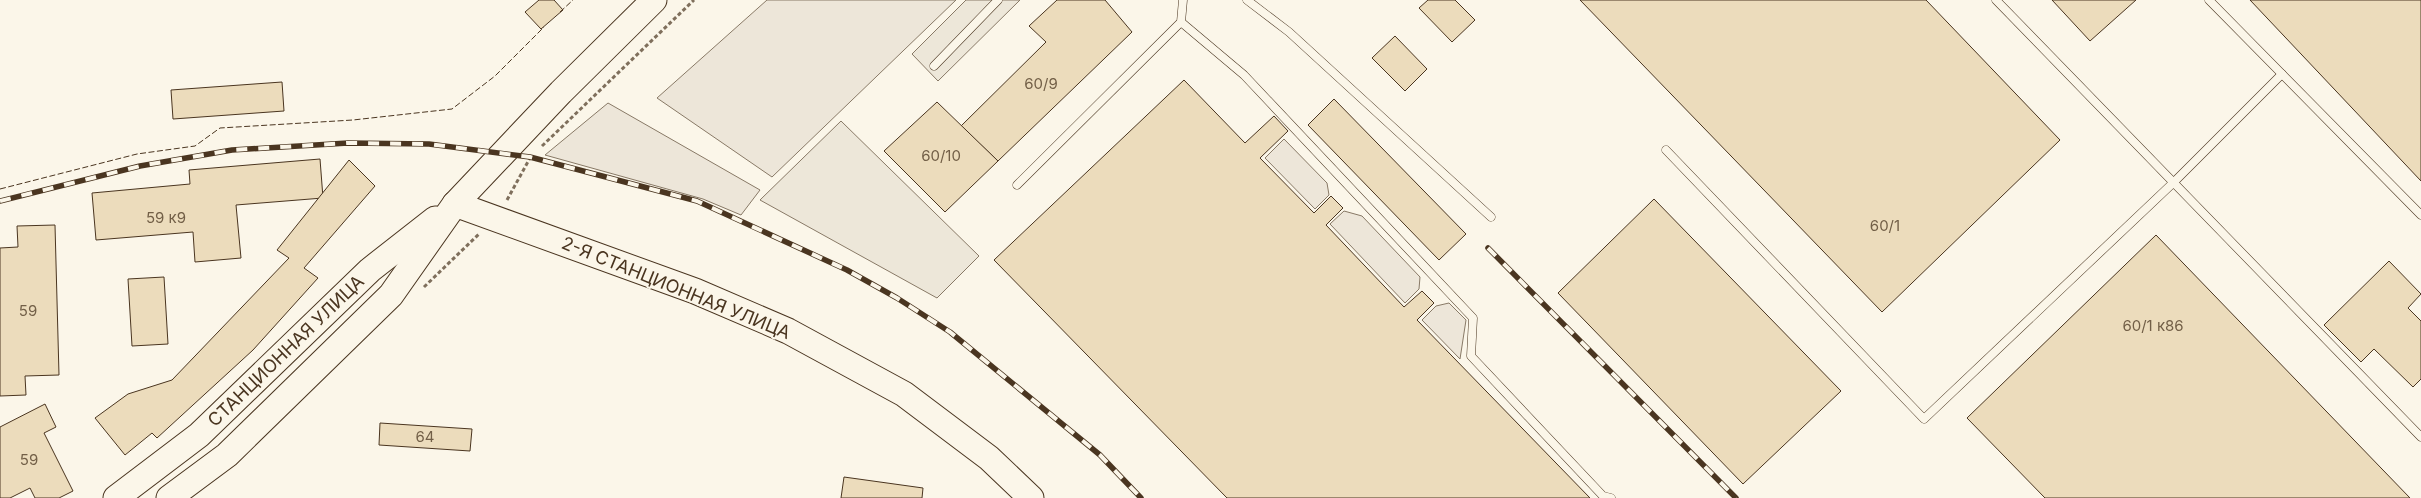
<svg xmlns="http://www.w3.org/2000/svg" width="2421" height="498" font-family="Inter,sans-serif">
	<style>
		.green { fill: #ede6d9; stroke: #887966 }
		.parking { fill: #ede7d9; stroke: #887966 }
		.building { fill: #ecdcbc; stroke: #4a3520 }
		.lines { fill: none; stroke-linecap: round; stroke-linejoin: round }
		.lane-casing { stroke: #4a3520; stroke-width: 9 }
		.primary-casing { stroke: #4a3520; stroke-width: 27 }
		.path { stroke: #7f6f5c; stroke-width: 3; stroke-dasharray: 4 2.5; stroke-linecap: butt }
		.lane { stroke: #fbf6e9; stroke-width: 8 }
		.primary { stroke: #fbf6e9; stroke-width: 25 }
		.rail-casing { stroke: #4a3520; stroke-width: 5.5 }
		.rail { stroke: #fbf6e9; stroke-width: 4; stroke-dasharray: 11; stroke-linecap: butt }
		.fence { stroke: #4a3520; stroke-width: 1; stroke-dasharray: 6 2.5; stroke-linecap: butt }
		.labels { text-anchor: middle; stroke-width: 4; stroke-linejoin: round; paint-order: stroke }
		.number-label { font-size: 15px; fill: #725f47 }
		.street-label { font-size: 18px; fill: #4a3520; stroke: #fbf6e9 }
	</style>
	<rect width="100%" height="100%" fill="#fbf6e9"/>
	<!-- green -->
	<g class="green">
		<path d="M 767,0 L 956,0 L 772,177 L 657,98 Z"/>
		<path d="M 608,103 L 760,190 L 741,215 L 703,199 L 545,155 Z"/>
		<path d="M 1284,139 L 1327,183 L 1329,195 L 1315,209 L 1265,158 Z"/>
		<path d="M 1344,211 L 1362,216 L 1420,277 L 1419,289 L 1405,303 L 1330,224 Z"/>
		<path d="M 1449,303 L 1466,320 L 1460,359 L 1422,320 L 1436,306 Z"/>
	</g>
	<!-- parking -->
	<g class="parking">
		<path d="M 966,0 L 1020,0 L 938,81 L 912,54 Z"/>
		<path d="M 841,121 L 979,256 L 937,298 L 760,200 Z"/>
	</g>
	<!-- building -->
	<g class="building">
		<path d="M 539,0 L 554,0 L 563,10 L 541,29 L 525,12 Z"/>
		<path d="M 1057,0 L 1105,0 L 1132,32 L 998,161 L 961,126 L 1046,42 L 1029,26 Z"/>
		<path d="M 1428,0 L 1455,0 L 1475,20 L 1452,42 L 1419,8 Z"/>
		<path d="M 1580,0 L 1926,0 L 2060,140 L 1882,312 Z"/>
		<path d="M 2052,0 L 2136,0 L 2090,41 Z"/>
		<path d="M 2250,0 L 2421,0 L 2421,181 Z"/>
		<path d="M 1395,36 L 1427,69 L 1405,91 L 1372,58 Z"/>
		<path d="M 1184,80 L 1245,143 L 1274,116 L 1288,131 L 1260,158 L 1314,213 L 1331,196 L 1343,208 L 1326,225 L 1404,307 L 1422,291 L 1434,303 L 1417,320 L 1590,498 L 1227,498 L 994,260 Z"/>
		<path d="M 282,82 L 284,111 L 173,119 L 171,90 Z"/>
		<path d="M 1334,99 L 1466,234 L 1439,260 L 1308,125 Z"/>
		<path d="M 937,102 L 998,161 L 945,212 L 884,151 Z"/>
		<path d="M 320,159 L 323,198 L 236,205 L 241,258 L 195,262 L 193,232 L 96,240 L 92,193 L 190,184 L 189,170 Z"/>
		<path d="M 349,160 L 375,186 L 304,268 L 318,278 L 253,350 L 157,438 L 152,433 L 125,455 L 95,418 L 128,394 L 172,380 L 289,258 L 277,250 Z"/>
		<path d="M 1654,199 L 1841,391 L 1743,484 L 1558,293 Z"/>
		<path d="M 55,225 L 59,375 L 25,376 L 26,395 L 0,396 L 0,248 L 18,247 L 17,226 Z"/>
		<path d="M 2156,235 L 2410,498 L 2045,498 L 1967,418 Z"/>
		<path d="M 2389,261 L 2421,294 L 2408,308 L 2421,321 L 2421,379 L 2413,387 L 2374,349 L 2361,362 L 2324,325 Z"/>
		<path d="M 164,277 L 168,344 L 132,346 L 128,279 Z"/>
		<path d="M 45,404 L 56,427 L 44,433 L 73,491 L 59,498 L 35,498 L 30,488 L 10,498 L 0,498 L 0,427 Z"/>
		<path d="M 380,423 L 472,429 L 470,451 L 379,445 Z"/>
		<path d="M 844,477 L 923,488 L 922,498 L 841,498 Z"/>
	</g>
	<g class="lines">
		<defs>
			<g id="lane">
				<path d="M 1247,0 L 1289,32 L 1491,217"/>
				<path d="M 1996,0 L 2421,437"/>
				<path d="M 2209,0 L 2421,215"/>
				<path d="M 1181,22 L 1244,75 L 1473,318 L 1471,356 L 1603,496 L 1611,498"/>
				<path d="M 934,66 L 998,0"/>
				<path d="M 1666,150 L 1924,419 L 2173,183 L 2282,74"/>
				<path d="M 1017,185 L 1181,22 L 1183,0"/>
			</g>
			<g id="primary">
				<path d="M 455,204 L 695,291 L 788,331 L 904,394 L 989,458 L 1031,498"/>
				<path d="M 116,498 L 199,435 L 370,270 L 435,219"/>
				<path d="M 169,498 L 227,455 L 391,295 L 455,204 L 561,92 L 654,0"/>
			</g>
		</defs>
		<!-- lane casing -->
		<use href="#lane" class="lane-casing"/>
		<!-- primary casing -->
		<use href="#primary" class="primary-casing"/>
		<!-- path -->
		<g class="path">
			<path d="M 542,146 L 694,0"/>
			<path d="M 507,200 L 530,158"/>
			<path d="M 424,287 L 479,234"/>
		</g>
		<!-- lane -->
		<use href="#lane" class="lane"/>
		<!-- primary -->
		<use href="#primary" class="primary"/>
		<defs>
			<g id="rail">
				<path d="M 0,201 L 140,166 L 232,150 L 348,143 L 429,144 L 530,157 L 697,201 L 847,270 L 897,298 L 950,332 L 1100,455 L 1141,498"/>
				<path d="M 1488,248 L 1736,498"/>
			</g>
		</defs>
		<!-- rail casing -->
		<use href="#rail" class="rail-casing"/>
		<!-- rail -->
		<use href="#rail" class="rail"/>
		<!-- fence -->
		<g class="fence">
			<path d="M 560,12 L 573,0"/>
			<path d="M 0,189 L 137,154 L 195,146 L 220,128 L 353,120 L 452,109 L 495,76 L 544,27"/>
		</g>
	</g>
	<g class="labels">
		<!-- number labels -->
		<g class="number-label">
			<text x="1041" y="89">60/9</text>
			<text x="941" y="161">60/10</text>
			<text x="166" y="223">59 к9</text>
			<text x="1885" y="231">60/1</text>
			<text x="28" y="316">59</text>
			<text x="2153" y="331">60/1 к86</text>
			<text x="425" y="442">64</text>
			<text x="29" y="465">59</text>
		</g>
		<!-- street labels -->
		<g class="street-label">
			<text transform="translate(676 288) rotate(22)" y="6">2-Я СТАНЦИОННАЯ УЛИЦА</text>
			<text transform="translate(286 351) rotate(-44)" y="6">СТАНЦИОННАЯ УЛИЦА</text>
		</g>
	</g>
</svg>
